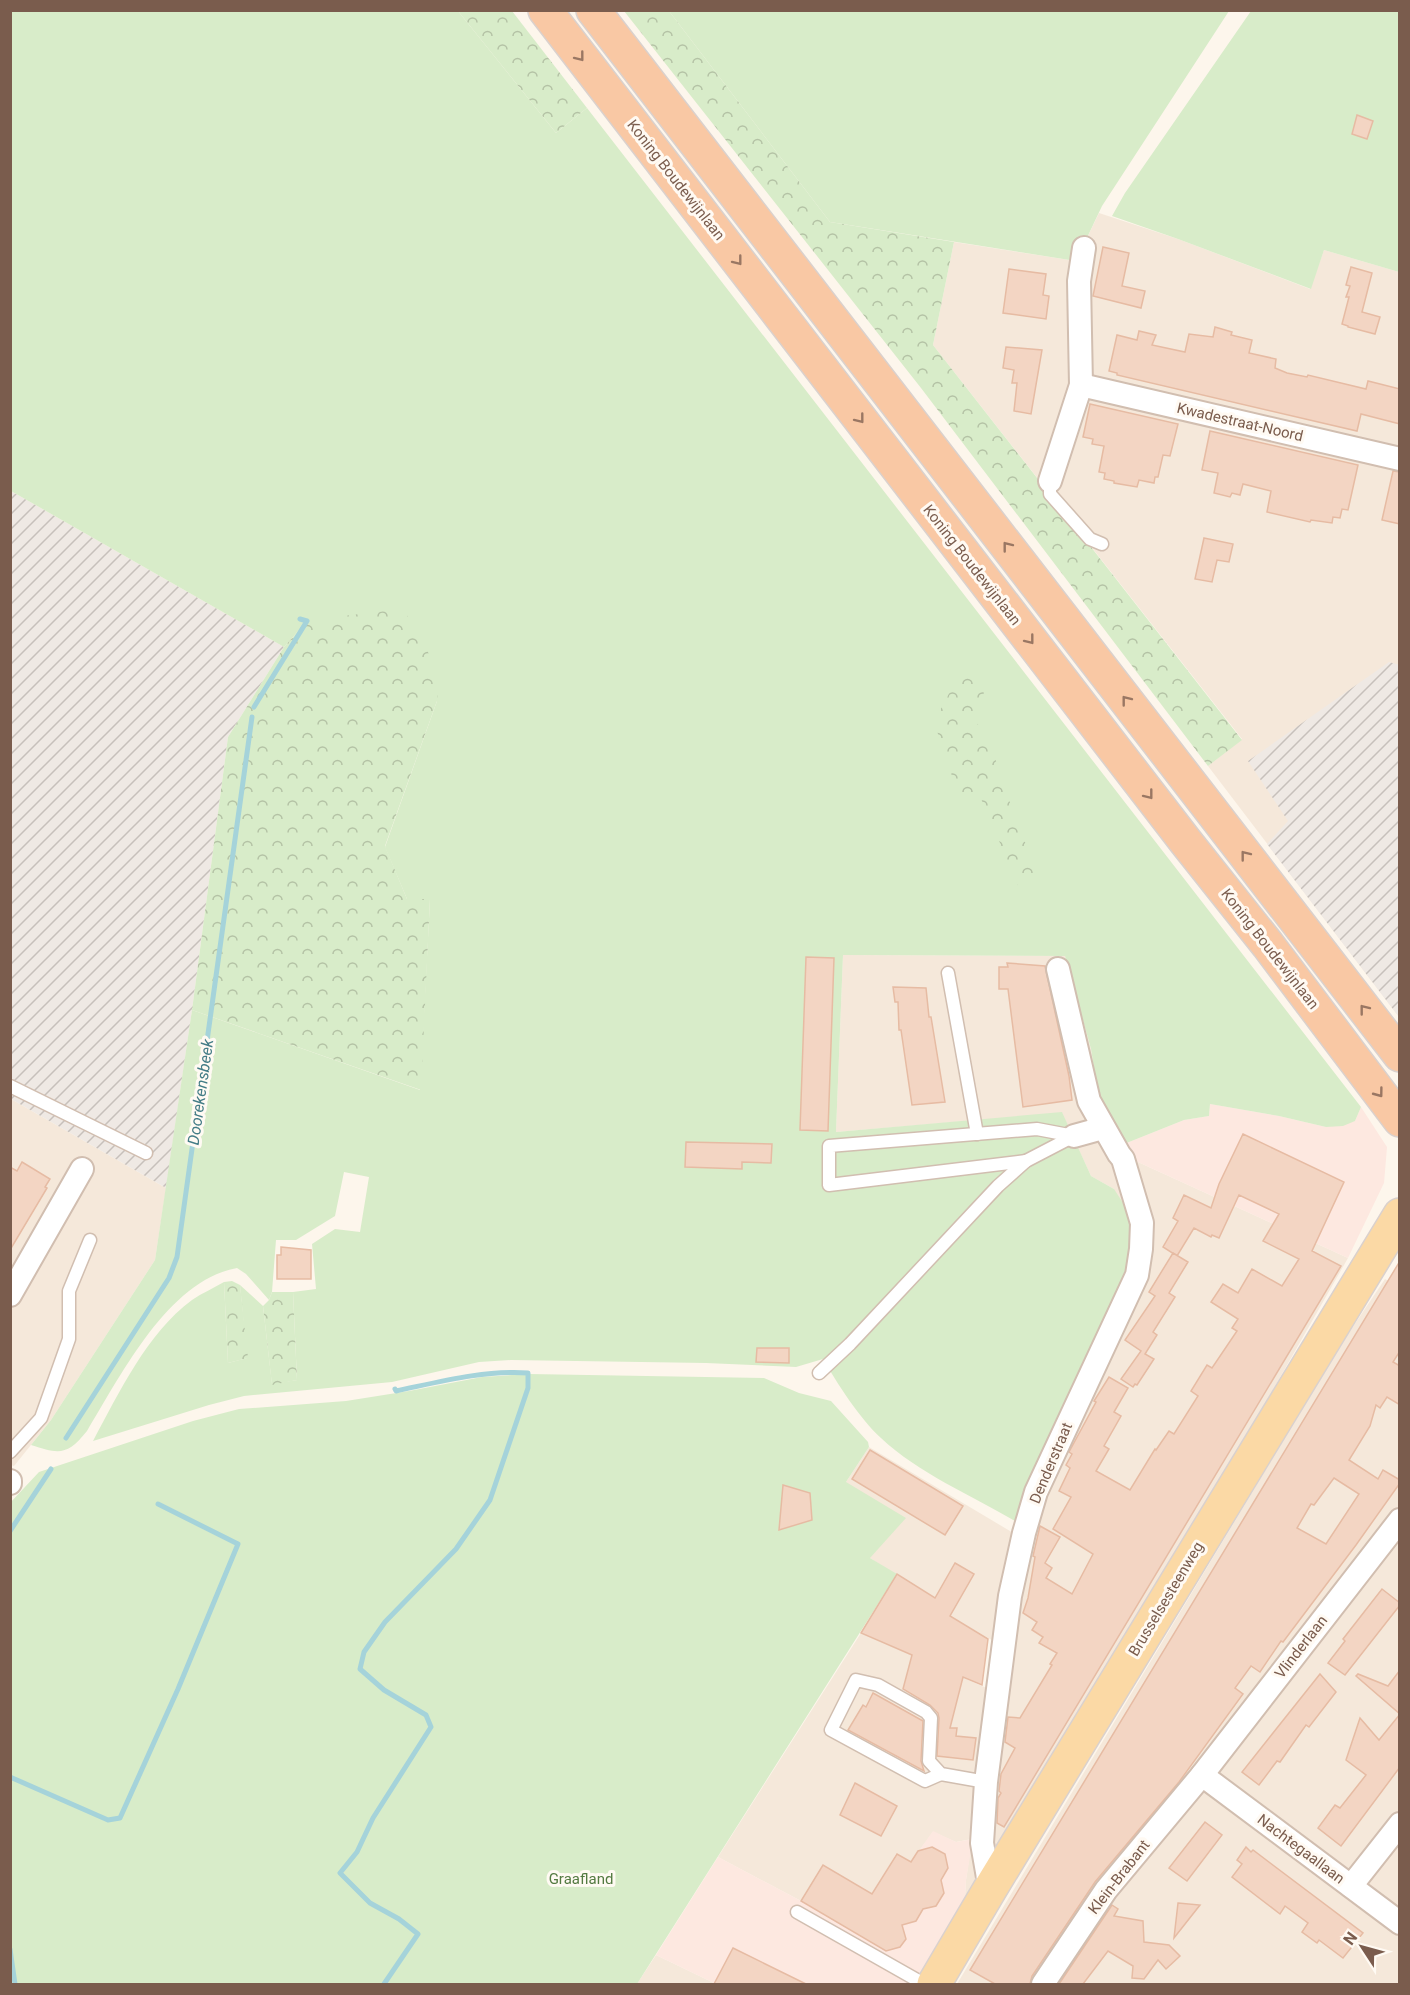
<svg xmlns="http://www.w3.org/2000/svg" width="1410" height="1995" font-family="Roboto,sans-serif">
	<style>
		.residential { fill: #f5e8da }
		.commercial { fill: #fde8e0 }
		.industrial { fill: url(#industrial-furrows) }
		.green { fill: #d8ecc9 }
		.forest { fill: url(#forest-crowns) }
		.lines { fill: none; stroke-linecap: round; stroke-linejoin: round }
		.stream { stroke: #a5d3da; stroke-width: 5 }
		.building { fill: #f3d5c3; stroke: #e6bba3; stroke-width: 1.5; fill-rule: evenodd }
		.service-casing { stroke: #d1beb0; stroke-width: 15 }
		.minor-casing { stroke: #d1beb0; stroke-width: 26 }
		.primary-casing { stroke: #dad1cd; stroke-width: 36 }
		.trunk-casing { stroke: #dad1cd; stroke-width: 36 }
		.service { stroke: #fff; stroke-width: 12 }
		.minor { stroke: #fff; stroke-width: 22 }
		.primary { stroke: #fbd9a5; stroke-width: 33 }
		.trunk { stroke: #f9c8a4; stroke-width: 33 }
		.oneway { stroke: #9a7763 }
		.labels { text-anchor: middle; stroke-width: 6; stroke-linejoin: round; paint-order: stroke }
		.street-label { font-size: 15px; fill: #7a5c4d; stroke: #fffaf3 }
		.park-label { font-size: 15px; fill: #537a41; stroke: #fffaf3 }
		.water-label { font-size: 16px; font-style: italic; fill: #437c86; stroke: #fffaf3 }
	</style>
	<defs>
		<pattern id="industrial-furrows" width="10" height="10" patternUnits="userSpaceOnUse" patternTransform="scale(1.5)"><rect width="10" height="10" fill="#efe9e4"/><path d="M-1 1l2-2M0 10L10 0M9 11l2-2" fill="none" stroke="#c7c0bb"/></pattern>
		<pattern id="forest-crowns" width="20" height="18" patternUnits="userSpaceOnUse" patternTransform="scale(1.5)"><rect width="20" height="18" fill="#d8ecc9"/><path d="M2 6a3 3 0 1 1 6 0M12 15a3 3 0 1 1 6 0" fill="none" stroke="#b4c2a5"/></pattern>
	</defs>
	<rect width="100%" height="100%" fill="#fdf6ec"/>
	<!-- residential -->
	<g class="residential">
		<path d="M 1099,213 L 1178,239 L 1310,289 L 1324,250 L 1399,272 L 1399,1017 L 1208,766 L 1242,739 L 933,345 L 954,242 L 1076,261 Z"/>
		<path d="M 843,955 L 1065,956 L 1091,1049 L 1099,1101 L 1127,1157 L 1348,1258 L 1164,1581 L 964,1914 L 966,1880 L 972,1839 L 956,1842 L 933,1832 L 911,1862 L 896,1854 L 872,1894 L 801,1901 L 718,1857 L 861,1633 L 991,1690 L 997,1643 L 931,1605 L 904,1580 L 870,1558 L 846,1482 L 869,1447 L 1015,1534 L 1015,1521 L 1114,1189 L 1091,1176 L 1062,1113 L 836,1132 Z"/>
		<path d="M 11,1099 L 166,1188 L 155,1260 L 51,1420 L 14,1466 L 11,1465 Z"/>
		<path d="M 1385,1279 L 1400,1288 L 1399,1984 L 957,1984 L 1340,1346 Z"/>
		<path d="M 656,1955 L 716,1984 L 637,1984 Z"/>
	</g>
	<!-- commercial -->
	<g class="commercial">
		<path d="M 1210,1104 L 1279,1116 L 1326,1127 L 1355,1121 L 1361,1107 L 1387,1147 L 1384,1183 L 1348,1258 L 1127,1157 L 1119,1146 L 1184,1120 L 1209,1116 Z"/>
		<path d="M 933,1831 L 956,1842 L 973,1839 L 966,1880 L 964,1914 L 922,1984 L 716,1984 L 656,1955 L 718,1857 L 801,1901 L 823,1865 L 872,1894 L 897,1854 L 911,1862 Z"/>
	</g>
	<!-- industrial -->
	<g class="industrial">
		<path d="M 11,491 L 284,647 L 228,737 L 192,1010 L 166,1188 L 11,1099 Z"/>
		<path d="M 1389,662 L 1400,665 L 1399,1017 L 1267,844 L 1288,821 L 1248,761 Z"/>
	</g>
	<!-- green -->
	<g class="green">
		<path d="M 11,11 L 458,11 L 556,133 L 587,108 L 1361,1107 L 1355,1121 L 1343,1126 L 1326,1127 L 1279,1116 L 1210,1104 L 1209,1116 L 1184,1120 L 1119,1146 L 1099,1101 L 1091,1049 L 1065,956 L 843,955 L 836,1132 L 1062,1112 L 1091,1176 L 1114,1189 L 1129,1212 L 1135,1233 L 1133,1254 L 1015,1521 C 971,1495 918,1473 881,1438 C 860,1419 837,1383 823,1359 L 796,1367 L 706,1363 L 511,1360 L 479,1362 L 392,1382 L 244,1396 L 209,1405 L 93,1441 C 119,1393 147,1333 192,1300 C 202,1293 214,1288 224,1282 L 228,1363 L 247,1358 L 240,1285 L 263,1306 L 272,1384 L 297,1380 L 293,1292 L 316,1289 L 312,1244 L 335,1229 L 360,1232 L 369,1177 L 344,1172 L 335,1216 L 296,1240 L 276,1240 L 272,1292 L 269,1300 L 246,1274 L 237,1268 C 168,1280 120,1377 87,1431 C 67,1456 59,1454 31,1445 L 51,1420 L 155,1260 L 192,1010 L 420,1090 L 430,900 L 407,899 L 385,847 L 437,701 L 308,620 L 284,647 L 11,491 Z"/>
		<path d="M 669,11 L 1229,11 L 1102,206 L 1076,261 L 830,222 Z"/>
		<path d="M 1251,11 L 1399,11 L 1399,272 L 1324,250 L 1311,289 L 1178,239 L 1112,216 L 1125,193 Z"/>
		<path d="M 529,1374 L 764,1378 L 799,1393 L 831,1401 L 868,1442 L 869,1447 L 846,1482 L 906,1518 L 870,1558 L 897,1574 L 637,1984 L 11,1984 L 10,1503 L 39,1472 L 193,1421 L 239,1409 L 346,1401 L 409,1391 L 482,1377 Z"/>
	</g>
	<!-- forest -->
	<g class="forest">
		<path d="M 458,11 L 512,11 L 587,108 L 556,133 Z"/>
		<path d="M 624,11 L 669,11 L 830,222 L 954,242 L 933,345 L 1242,740 L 1208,766 L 921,388 Z"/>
		<path d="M 403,609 L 425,644 L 439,682 L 437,701 L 385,846 L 407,899 L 430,899 L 421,1090 L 192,1010 L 228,737 L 284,647 L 308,620 Z"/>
		<path d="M 974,675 L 985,689 L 975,722 L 991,736 L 998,771 L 1039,879 L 1020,890 L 979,794 L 959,797 L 934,722 L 956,680 Z"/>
		<path d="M 232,1281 L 240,1285 L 248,1358 L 228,1363 L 224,1282 Z"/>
		<path d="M 272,1292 L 293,1292 L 297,1380 L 272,1385 L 263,1306 L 269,1300 Z"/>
	</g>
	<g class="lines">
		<!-- stream -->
		<g class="stream">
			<path d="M 254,707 L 307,621 L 300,619"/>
			<path d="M 66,1438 L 169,1278 L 177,1257 L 252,717"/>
			<path d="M 10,1531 L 51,1469"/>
			<path d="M 10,1777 L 108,1820 L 120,1818 L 178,1689 L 238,1544 L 158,1504"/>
			<path d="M 10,1949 L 15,1984"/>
			<path d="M 384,1984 L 418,1934 L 399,1919 L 370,1903 L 340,1873 L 357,1852 L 373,1818 L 431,1727 L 426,1715 L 384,1690 L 360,1669 L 364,1652 L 385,1622 L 456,1549 L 490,1500 L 528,1388 L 528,1373 C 483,1370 439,1382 396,1391 L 395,1389"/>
		</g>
	</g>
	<!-- building -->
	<g class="building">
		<path d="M 1357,115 L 1373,121 L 1367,139 L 1352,134 Z"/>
		<path d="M 1103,247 L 1129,253 L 1122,286 L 1145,291 L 1141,308 L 1093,296 Z"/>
		<path d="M 1351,267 L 1372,273 L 1362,312 L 1380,317 L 1375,334 L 1348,327 L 1348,326 L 1342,324 L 1349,297 L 1346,297 L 1350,286 L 1346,285 Z"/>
		<path d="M 1009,269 L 1046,274 L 1043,295 L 1049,296 L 1046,319 L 1003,313 Z"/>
		<path d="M 1215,327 L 1232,332 L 1231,335 L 1252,340 L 1249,353 L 1276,359 L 1275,368 L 1287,373 L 1307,377 L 1308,375 L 1366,389 L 1368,381 L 1400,389 L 1400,424 L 1361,414 L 1357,431 L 1117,375 L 1117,373 L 1109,371 L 1117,335 L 1137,340 L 1139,331 L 1156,335 L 1152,345 L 1185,352 L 1189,334 L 1213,337 Z"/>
		<path d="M 1006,347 L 1042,350 L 1031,414 L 1014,411 L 1017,383 L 1012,383 L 1014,370 L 1003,368 Z"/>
		<path d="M 1090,404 L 1178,424 L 1170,456 L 1163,455 L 1158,477 L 1155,477 L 1154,483 L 1139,480 L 1137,487 L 1114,483 L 1114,481 L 1104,479 L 1105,473 L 1099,472 L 1104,446 L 1092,444 L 1093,439 L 1083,437 Z"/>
		<path d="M 1210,431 L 1358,465 L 1348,510 L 1342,509 L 1340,518 L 1333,517 L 1332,523 L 1311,520 L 1310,522 L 1267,512 L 1271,491 L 1243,484 L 1240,495 L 1232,493 L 1230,497 L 1214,493 L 1218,473 L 1202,470 Z"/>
		<path d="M 1393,471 L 1400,472 L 1400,524 L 1382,520 Z"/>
		<path d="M 1204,538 L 1233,544 L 1229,562 L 1217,560 L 1212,582 L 1195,579 Z"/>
		<path d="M 806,957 L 834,958 L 828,1131 L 800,1130 Z"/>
		<path d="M 1007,963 L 1045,966 L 1069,1076 L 1072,1100 L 1023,1107 L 1008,989 L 999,989 L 999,967 L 1008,967 Z"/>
		<path d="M 893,987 L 926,988 L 929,1017 L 931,1017 L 945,1102 L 912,1105 L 901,1030 L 899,1030 L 898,1002 L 895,1002 Z"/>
		<path d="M 1243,1134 L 1344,1182 L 1312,1251 L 1341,1266 L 1004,1827 L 997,1823 L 998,1798 L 1001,1793 L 999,1791 L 1001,1774 L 1015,1748 L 1005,1742 L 1008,1717 L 1020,1718 L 1052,1665 L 1050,1664 L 1057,1653 L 1039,1643 L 1043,1637 L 1032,1630 L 1037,1622 L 1023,1613 L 1028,1598 L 1035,1557 L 1033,1556 L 1040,1526 L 1060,1537 L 1045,1563 L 1052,1568 L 1046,1578 L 1072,1594 L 1093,1554 L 1053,1529 L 1071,1497 L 1059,1491 L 1070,1468 L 1066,1465 L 1072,1454 L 1069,1452 L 1096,1402 L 1094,1401 L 1109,1377 L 1128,1388 L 1114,1412 L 1121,1416 L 1104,1446 L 1109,1449 L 1096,1471 L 1130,1490 L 1155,1449 L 1156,1450 L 1169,1431 L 1174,1434 L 1198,1396 L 1191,1391 L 1207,1365 L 1212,1368 L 1237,1331 L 1232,1328 L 1238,1319 L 1211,1302 L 1223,1284 L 1238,1293 L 1252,1269 L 1282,1286 L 1299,1259 L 1263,1241 L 1279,1214 L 1239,1195 L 1219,1238 L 1212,1235 L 1211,1237 L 1194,1228 L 1177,1256 L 1163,1247 L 1178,1221 L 1173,1218 L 1184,1195 L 1211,1208 L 1219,1184 Z"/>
		<path d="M 686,1142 L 772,1144 L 771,1163 L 742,1162 L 742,1169 L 685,1167 Z"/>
		<path d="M 22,1162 L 50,1179 L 45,1187 L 47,1188 L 10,1250 L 10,1167 L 17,1171 Z"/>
		<path d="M 281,1247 L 311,1250 L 311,1279 L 277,1279 L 277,1255 L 281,1255 Z"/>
		<path d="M 1173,1253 L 1188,1262 L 1169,1293 L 1175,1297 L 1153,1332 L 1157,1335 L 1145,1354 L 1154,1359 L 1137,1385 L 1135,1384 L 1133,1387 L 1121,1379 L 1141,1351 L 1125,1340 L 1155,1296 L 1149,1292 Z"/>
		<path d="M 1400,1261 L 1400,1351 L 1393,1362 L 1400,1366 L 1400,1405 L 1387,1397 L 1380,1408 L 1376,1405 L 1370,1426 L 1349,1460 L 1378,1479 L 1383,1470 L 1400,1480 L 1400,1483 L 1356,1545 L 1283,1642 L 1281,1641 L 1260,1672 L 1251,1666 L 1235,1688 L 1243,1694 L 1179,1782 L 1095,1882 L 1032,1976 L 1030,1984 L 995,1984 L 970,1970 ZM 1334,1478 L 1359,1494 L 1326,1544 L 1297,1528 L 1311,1504 L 1314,1505 Z"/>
		<path d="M 757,1348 L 789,1348 L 789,1363 L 756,1362 Z"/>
		<path d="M 870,1450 L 963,1506 L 945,1535 L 852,1479 Z"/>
		<path d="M 783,1485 L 810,1493 L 812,1520 L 779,1530 Z"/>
		<path d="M 955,1563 L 974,1574 L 950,1616 L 988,1639 L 982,1685 L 963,1677 L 950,1728 L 957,1728 L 956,1736 L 976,1738 L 973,1760 L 937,1756 L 939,1718 L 938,1713 L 930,1705 L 903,1689 L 912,1655 L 861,1633 L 897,1574 L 935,1598 Z"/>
		<path d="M 1382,1589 L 1400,1603 L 1400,1605 L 1345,1675 L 1328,1663 L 1345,1641 L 1343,1639 Z"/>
		<path d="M 1400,1670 L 1400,1714 L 1356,1676 L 1358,1674 L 1388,1686 Z"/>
		<path d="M 1320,1674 L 1336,1692 L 1309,1727 L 1306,1725 L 1280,1762 L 1277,1761 L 1259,1785 L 1242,1772 Z"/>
		<path d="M 873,1693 L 923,1721 L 921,1761 L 924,1771 L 848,1730 L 863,1705 L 866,1707 Z"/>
		<path d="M 1400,1714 L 1400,1767 L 1341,1846 L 1318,1828 L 1335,1805 L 1340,1808 L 1366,1775 L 1346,1760 L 1360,1718 L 1379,1740 Z"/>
		<path d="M 855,1783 L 897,1806 L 881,1836 L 840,1815 Z"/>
		<path d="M 1205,1822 L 1222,1835 L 1187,1881 L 1169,1868 Z"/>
		<path d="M 932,1847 L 945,1854 L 948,1868 L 941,1880 L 944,1893 L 936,1906 L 923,1909 L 916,1921 L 902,1925 L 906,1939 L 900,1947 L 886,1951 L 801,1901 L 823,1865 L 872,1894 L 897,1854 L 911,1862 L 918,1851 Z"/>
		<path d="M 1246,1847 L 1251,1852 L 1253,1850 L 1363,1933 L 1343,1958 L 1319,1940 L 1317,1943 L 1302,1932 L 1308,1923 L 1285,1906 L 1280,1914 L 1232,1877 L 1242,1864 L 1237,1860 Z"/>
		<path d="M 1178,1903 L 1200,1905 L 1174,1938 Z"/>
		<path d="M 1112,1905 L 1118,1909 L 1114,1916 L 1143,1921 L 1144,1942 L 1169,1945 L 1180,1956 L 1166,1969 L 1158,1960 L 1144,1979 L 1132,1978 L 1133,1966 L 1108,1951 L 1083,1984 L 1059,1984 Z"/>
		<path d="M 733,1948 L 806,1984 L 714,1984 Z"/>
	</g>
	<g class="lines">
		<defs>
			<g id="service">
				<path d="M 1050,481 L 1050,494 L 1090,539 L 1102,544"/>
				<path d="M 948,973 L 977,1134"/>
				<path d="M 10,1086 L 146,1153"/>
				<path d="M 1026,1161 L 829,1185 L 829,1146 L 1037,1129 L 1074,1136"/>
				<path d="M 819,1373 L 850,1344 L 998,1186 L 1026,1161 L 1074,1136"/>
				<path d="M 10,1452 L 41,1418 L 69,1339 L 69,1291 L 90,1240"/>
				<path d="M 941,1774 L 929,1761 L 931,1718 L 926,1712 L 878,1685 L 856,1680 L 831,1730 L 925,1781 L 941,1774 L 986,1782"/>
				<path d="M 797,1912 L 924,1984"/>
			</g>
			<g id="minor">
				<path d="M 1081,385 L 1400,459"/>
				<path d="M 1050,481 L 1081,385 L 1079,281 L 1084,248"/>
				<path d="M 1074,1136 L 1103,1128"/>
				<path d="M 10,1295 L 82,1169"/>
				<path d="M 10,1481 L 10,1483"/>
				<path d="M 1202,1775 L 1400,1923"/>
				<path d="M 1351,1886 L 1400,1824"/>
				<path d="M 990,1889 L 982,1843 L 986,1782 L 1010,1596 L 1024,1533 L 1036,1492 L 1137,1275 L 1141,1249 L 1142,1223 L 1123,1159 L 1119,1154 L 1089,1101 L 1058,969"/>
				<path d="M 1043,1984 L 1106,1890 L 1202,1775 L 1400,1520"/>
			</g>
			<path id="primary" d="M 934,1984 L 990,1889 L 1400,1215"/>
			<g id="trunk">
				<path d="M 545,10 L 1186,842 L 1268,945 L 1400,1120"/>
				<path d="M 593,10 L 1400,1055"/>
			</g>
		</defs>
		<!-- service casing -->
		<use href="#service" class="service-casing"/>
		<!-- minor casing -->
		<use href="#minor" class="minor-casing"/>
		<!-- primary casing -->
		<use href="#primary" class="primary-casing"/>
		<!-- trunk casing -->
		<use href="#trunk" class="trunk-casing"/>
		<!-- service -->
		<use href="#service" class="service"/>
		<!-- minor -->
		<use href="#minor" class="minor"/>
		<!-- primary -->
		<use href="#primary" class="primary"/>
		<!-- trunk -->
		<use href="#trunk" class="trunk"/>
	</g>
	<!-- one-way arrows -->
	<defs><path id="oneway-chevron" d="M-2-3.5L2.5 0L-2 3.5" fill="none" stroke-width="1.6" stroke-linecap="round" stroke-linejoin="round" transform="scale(1.5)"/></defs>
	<g class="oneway">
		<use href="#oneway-chevron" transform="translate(580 57) rotate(52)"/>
		<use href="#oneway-chevron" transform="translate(738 261) rotate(52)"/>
		<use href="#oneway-chevron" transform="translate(860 419) rotate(52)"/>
		<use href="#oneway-chevron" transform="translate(1007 546) rotate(-128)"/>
		<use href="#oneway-chevron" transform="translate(1030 640) rotate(52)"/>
		<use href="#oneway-chevron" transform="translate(1126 700) rotate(-128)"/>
		<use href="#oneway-chevron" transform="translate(1149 795) rotate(52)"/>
		<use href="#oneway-chevron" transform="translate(1245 855) rotate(-128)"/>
		<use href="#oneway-chevron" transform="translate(1364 1009) rotate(-128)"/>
		<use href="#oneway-chevron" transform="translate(1379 1093) rotate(53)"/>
	</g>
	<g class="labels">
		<!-- street labels -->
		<g class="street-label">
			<text transform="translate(676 180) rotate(52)" y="5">Koning Boudewijnlaan</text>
			<text transform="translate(1240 422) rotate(13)" y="5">Kwadestraat-Noord</text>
			<text transform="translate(972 565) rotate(52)" y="5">Koning Boudewijnlaan</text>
			<text transform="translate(1270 949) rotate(52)" y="5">Koning Boudewijnlaan</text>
			<text transform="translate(1051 1463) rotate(-67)" y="5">Denderstraat</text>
			<text transform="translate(1166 1599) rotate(-59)" y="5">Brusselsesteenweg</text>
			<text transform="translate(1301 1647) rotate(-52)" y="5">Vlinderlaan</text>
			<text transform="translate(1301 1849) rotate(37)" y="5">Nachtegaallaan</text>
			<text transform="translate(1119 1877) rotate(-52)" y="5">Klein-Brabant</text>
		</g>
		<!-- park labels -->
		<g class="park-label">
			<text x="581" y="1884">Graafland</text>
		</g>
		<!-- water labels -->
		<g class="water-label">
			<text transform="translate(200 1092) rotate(-82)" y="6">Doorekensbeek</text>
		</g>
	</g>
	<!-- border -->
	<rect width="1410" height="1995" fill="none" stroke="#7a5c4d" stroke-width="24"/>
	<!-- north arrow -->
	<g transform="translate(1362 1947) rotate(306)" stroke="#fffaf3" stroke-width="4.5" paint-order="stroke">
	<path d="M0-4.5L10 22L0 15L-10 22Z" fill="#7a5c4d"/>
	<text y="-9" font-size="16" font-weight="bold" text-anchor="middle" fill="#7a5c4d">N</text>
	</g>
</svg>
